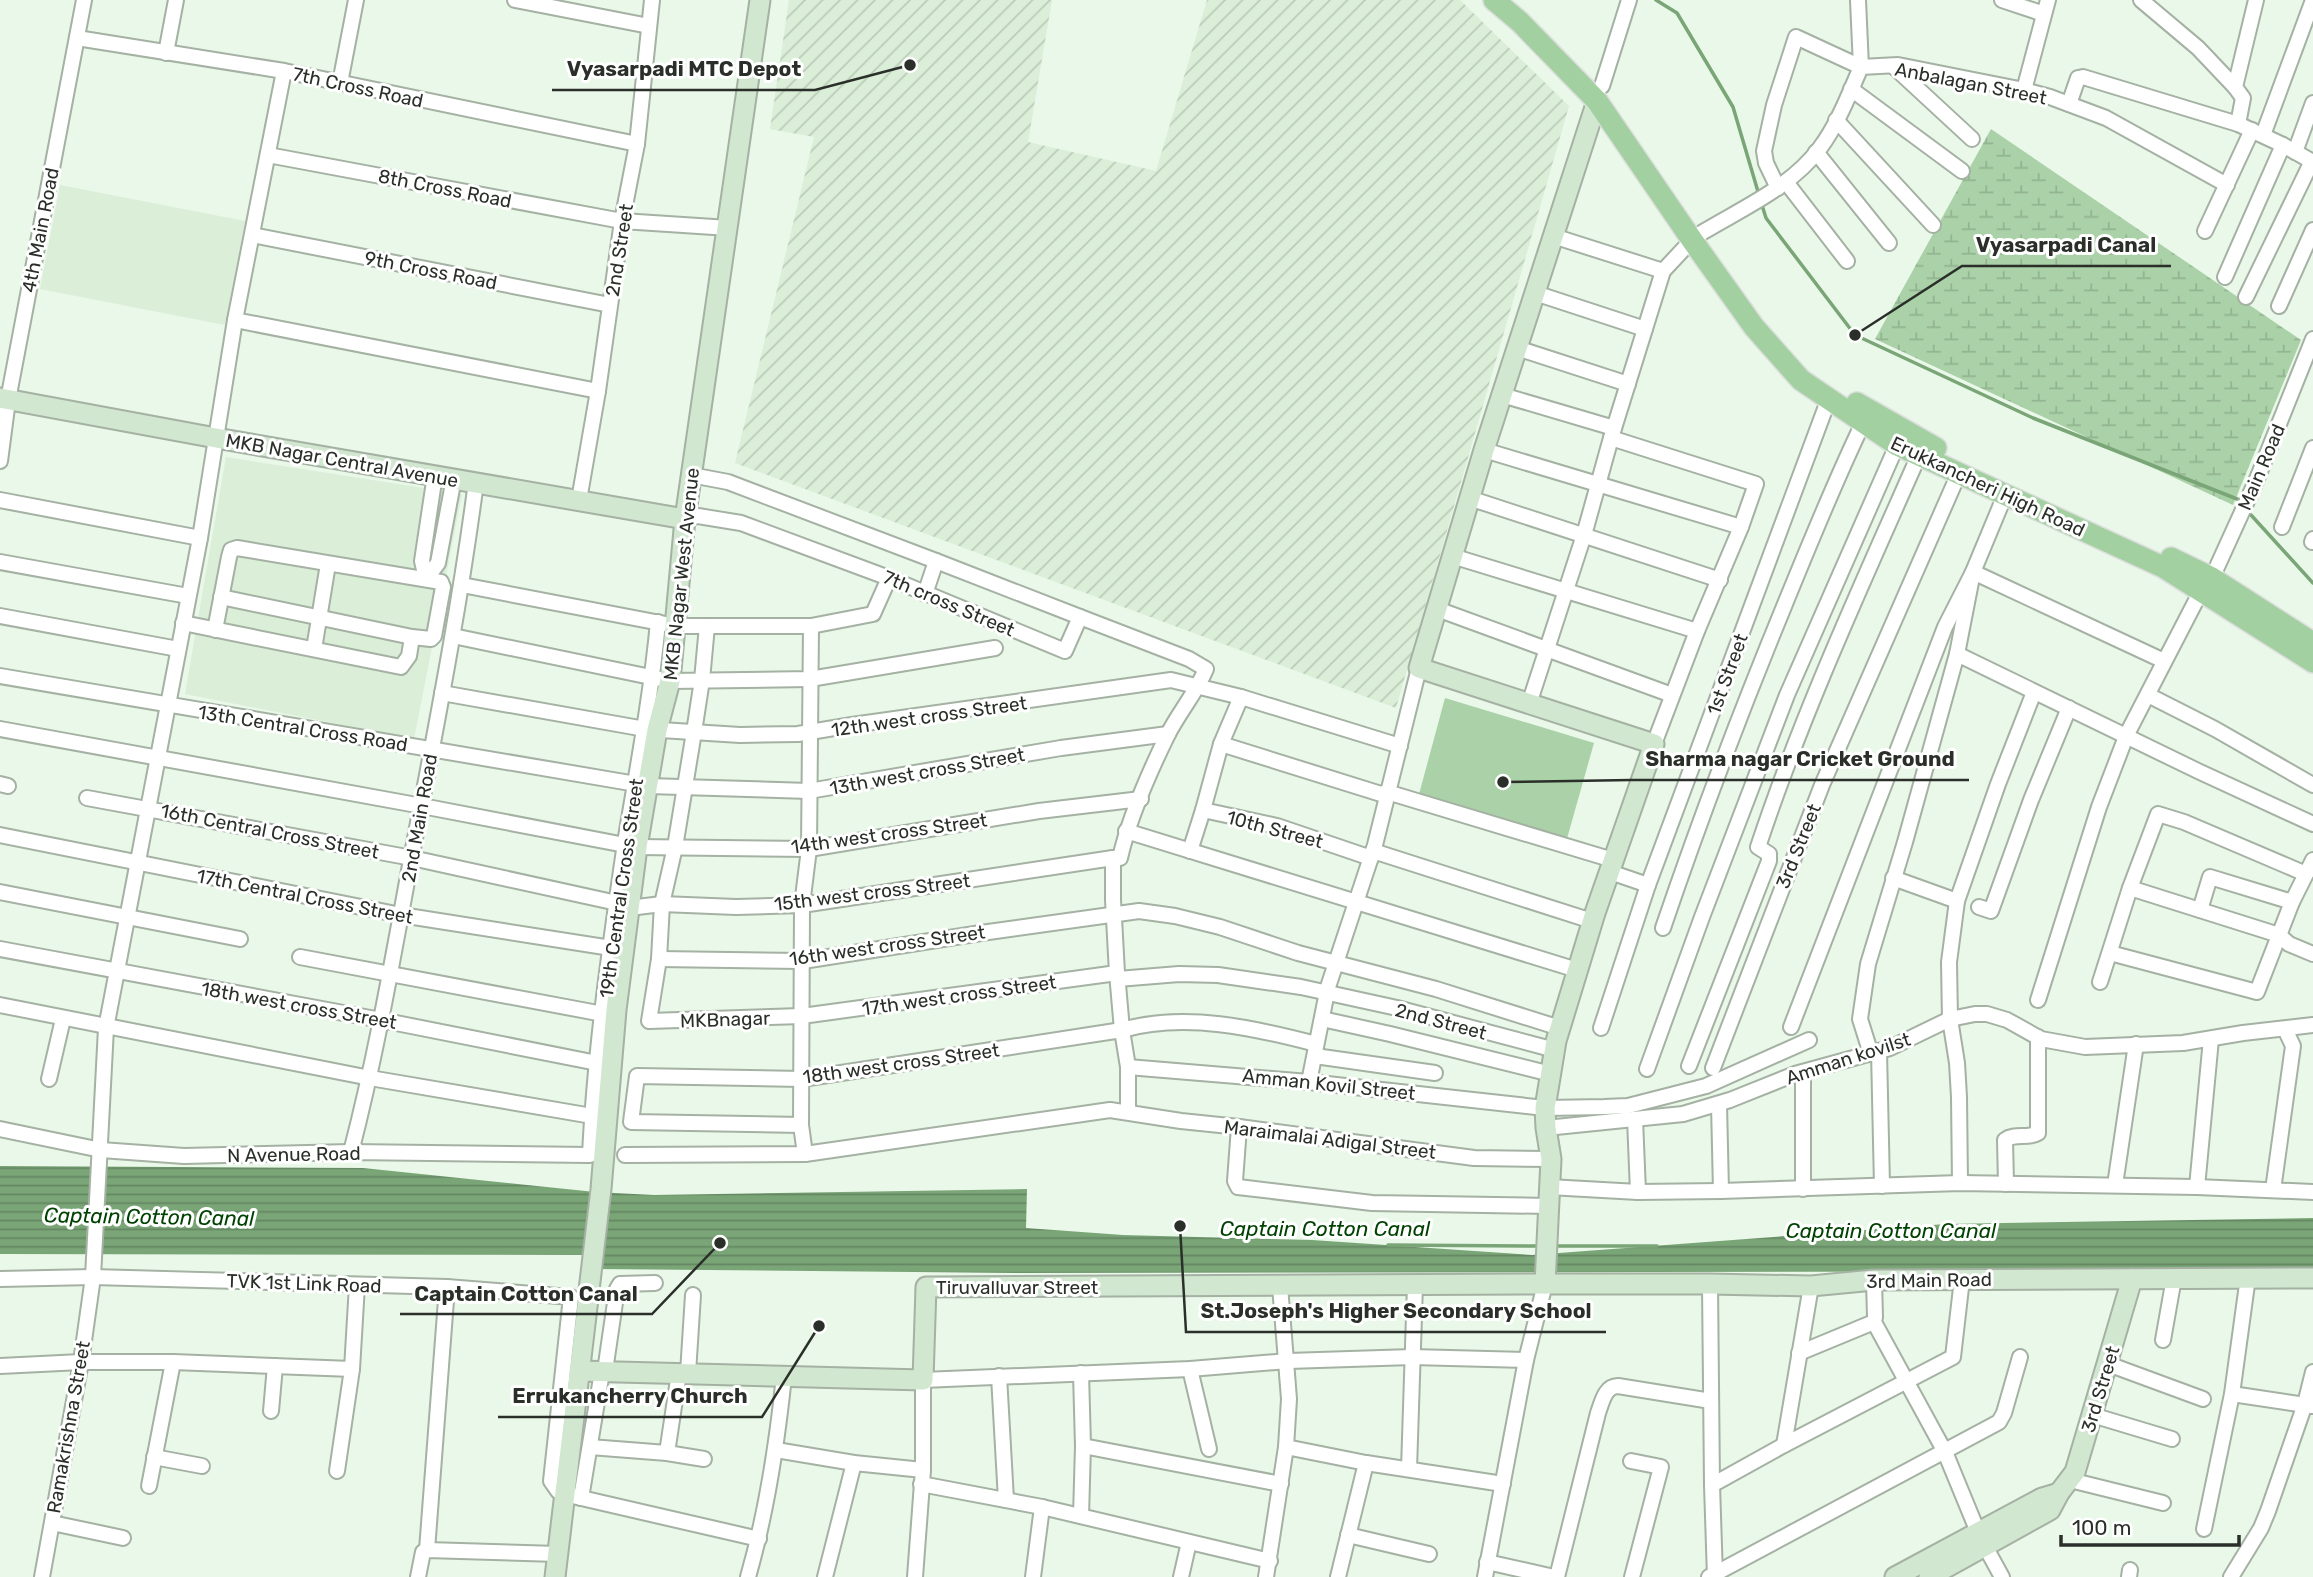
<svg xmlns="http://www.w3.org/2000/svg" width="2313" height="1577" font-family="Rubik,sans-serif">
	<style>
		.built { fill: #daeed8 }
		.industrial { fill: url(#industrial-furrows) }
		.wetland { fill: url(#wetland-marsh) }
		.pitch { fill: #aad1a7 }
		.water { fill: url(#water-rules) }
		.lines { fill: none; stroke-linecap: round; stroke-linejoin: round }
		.stream { stroke: #7aa577; stroke-width: 3.5 }
		.street-casing { stroke: #a4b1a3; stroke-width: 18 }
		.secondary-casing { stroke: #a4b1a3; stroke-width: 23 }
		.primary-casing { stroke: #dddedd; stroke-width: 24 }
		.street { stroke: #fff; stroke-width: 14 }
		.secondary { stroke: #d1e7d0; stroke-width: 19 }
		.primary { stroke: #a3d0a1; stroke-width: 21 }
		.labels { text-anchor: middle; stroke-width: 6; stroke-linejoin: round; paint-order: stroke }
		.street-label { font-size: 19px; fill: #2a2f29; stroke: #fff }
		.water-label { font-size: 21px; font-style: italic; fill: #004201; stroke: #fff }
		.leader { fill: none; stroke: #2a2f29; stroke-width: 2.5 }
		.callout-dot { fill: #2a2f29; stroke: #fff; stroke-width: 2.5 }
		.callout-label { font-size: 21px; text-anchor: middle; font-weight: bold; fill: #2a2f29; stroke: #fff; stroke-width: 6; stroke-linejoin: round; paint-order: stroke }
	</style>
	<defs>
		<pattern id="industrial-furrows" width="10" height="10" patternUnits="userSpaceOnUse" patternTransform="scale(1.75)"><rect width="10" height="10" fill="#daeed8"/><path d="M-1 1l2-2M0 10L10 0M9 11l2-2" fill="none" stroke="#bbccb9"/></pattern>
		<pattern id="wetland-marsh" width="20" height="14" patternUnits="userSpaceOnUse" patternTransform="scale(1.75)"><rect width="20" height="14" fill="#aad1a7"/><path d="M1 5h8M5 5V1M11 12h8M15 12V8" fill="none" stroke="#92b490"/></pattern>
		<pattern id="water-rules" width="6" height="5" patternUnits="userSpaceOnUse" patternTransform="scale(1.75)"><rect width="6" height="5" fill="#7aa577"/><path d="M0 2.5h6" fill="none" stroke="#648762"/></pattern>
	</defs>
	<rect width="100%" height="100%" fill="#e9f8e8"/>
	<!-- built -->
	<g class="built">
		<path d="M 60,185 L 245,221 L 225,325 L 40,289 Z"/>
		<path d="M 226,457 L 462,494 L 414,739 L 185,694 Z"/>
	</g>
	<!-- industrial -->
	<path class="industrial" d="M 789,0 L 1052,0 L 1028,142 L 1156,171 L 1207,0 L 1460,0 L 1569,106 L 1396,708 L 735,463 L 814,137 L 770,129 Z"/>
	<!-- wetland -->
	<path class="wetland" d="M 1991,129 L 2301,340 L 2233,505 L 1875,339 Z"/>
	<!-- pitch -->
	<path class="pitch" d="M 1445,698 L 1594,743 L 1566,842 L 1418,798 Z"/>
	<!-- water -->
	<path class="water" d="M 0,1166 L 363,1168 L 595,1192 L 654,1195 L 1027,1189 L 1026,1228 L 1123,1235 L 1312,1240 L 1532,1255 L 1946,1224 L 2313,1218 L 2313,1271 L 1016,1273 L 596,1269 L 594,1255 L 0,1254 Z"/>
	<g class="lines">
		<!-- stream -->
		<g class="stream">
			<path d="M 1656,0 L 1677,13 L 1733,107 L 1759,195"/>
			<path d="M 1761,202 L 1766,218 L 1855,335 L 2033,418 L 2237,499"/>
			<path d="M 2251,515 L 2313,583"/>
			<path d="M 1388,1245 L 1541,1246"/>
			<path d="M 1552,1246 L 1657,1246"/>
		</g>
		<defs>
			<g id="street">
				<path d="M 515,0 L 649,26"/>
				<path d="M 2002,0 L 2044,14"/>
				<path d="M 2141,0 L 2198,48 L 2235,87"/>
				<path d="M 77,38 L 284,71 L 637,144"/>
				<path d="M 166,53 L 176,0"/>
				<path d="M 1893,66 L 1972,139"/>
				<path d="M 340,83 L 356,0"/>
				<path d="M 1602,86 L 1629,0"/>
				<path d="M 1851,89 L 1962,171"/>
				<path d="M 2024,90 L 2048,0"/>
				<path d="M 2069,104 L 2078,78 L 2083,77 L 2238,124 L 2283,145 L 2313,162"/>
				<path d="M 1836,120 L 1933,225"/>
				<path d="M 2238,124 L 2243,98 L 2235,87 L 2256,0"/>
				<path d="M 2263,135 L 2313,0"/>
				<path d="M 1816,152 L 1889,243"/>
				<path d="M 2295,152 L 2313,103"/>
				<path d="M 268,155 L 622,221 L 729,228"/>
				<path d="M 1786,182 L 1847,261"/>
				<path d="M 1778,188 L 1766,163 L 1764,151 L 1774,105 L 1796,37 L 1861,67 L 1858,0"/>
				<path d="M 2205,231 L 2252,130"/>
				<path d="M 252,235 L 610,305"/>
				<path d="M 1553,236 L 1663,271"/>
				<path d="M 2225,277 L 2283,145"/>
				<path d="M 1535,293 L 1645,329"/>
				<path d="M 2246,297 L 2312,161"/>
				<path d="M 2279,306 L 2313,230"/>
				<path d="M 235,320 L 598,391"/>
				<path d="M 1517,348 L 1628,384"/>
				<path d="M 1502,395 L 1614,428"/>
				<path d="M 1611,438 L 1756,484 L 1741,527 L 1697,631 L 1654,744"/>
				<path d="M 1484,450 L 1741,527"/>
				<path d="M 0,461 L 8,400 L 84,0"/>
				<path d="M 435,475 L 422,561 L 426,579 L 438,563 L 454,478"/>
				<path d="M 691,475 L 728,482 L 936,561 L 925,594"/>
				<path d="M 1469,498 L 1720,580"/>
				<path d="M 0,500 L 200,538"/>
				<path d="M 579,500 L 598,391 L 622,221 L 637,144 L 652,0"/>
				<path d="M 685,519 L 698,516 L 741,523 L 889,578 L 1065,651 L 1080,617 L 1189,659 L 1206,669 C 1196,693 1179,712 1167,736 C 1149,773 1129,818 1120,858 L 1113,858 L 1113,900 L 1117,973 L 1122,1030 L 1128,1067 L 1128,1112"/>
				<path d="M 2282,527 L 2313,448"/>
				<path d="M 2312,542 L 2313,539"/>
				<path d="M 1452,556 L 1697,631"/>
				<path d="M 936,561 L 1080,617"/>
				<path d="M 0,562 L 188,596"/>
				<path d="M 462,585 L 676,626 L 811,626 L 873,614 L 889,578"/>
				<path d="M 221,597 L 412,637"/>
				<path d="M 1437,609 L 1672,695"/>
				<path d="M 0,616 L 178,649"/>
				<path d="M 183,623 L 401,667 L 409,656 L 412,637 L 431,639 L 434,636 L 443,587 L 441,582 L 237,548 L 231,550 L 229,557 L 215,630"/>
				<path d="M 707,626 L 702,680 L 694,732 L 675,847 L 662,904 L 659,959 L 649,1021 L 802,1016 L 1117,973"/>
				<path d="M 453,636 L 670,681 L 810,679 L 995,648"/>
				<path d="M 314,649 L 328,564"/>
				<path d="M 1957,654 L 2200,772 L 2313,824"/>
				<path d="M 0,676 L 648,786 L 809,791 L 1061,748 L 1168,734"/>
				<path d="M 442,693 L 645,729 L 740,735 L 798,734 L 852,725 L 1171,680 L 1241,697 L 1400,746"/>
				<path d="M 2148,695 L 2215,729 L 2313,785"/>
				<path d="M 1241,697 L 1221,744 L 1381,794 L 1387,792 L 1613,860"/>
				<path d="M 1529,704 L 1584,535 L 1611,438 L 1663,271 L 1692,240 L 1703,232 C 1743,208 1791,187 1820,148 C 1838,124 1849,94 1861,67 L 1898,65 L 2024,90 L 2050,97 L 2106,118 L 2227,185"/>
				<path d="M 0,729 L 422,806 L 625,845"/>
				<path d="M 1221,744 L 1203,810 L 1277,826 L 1371,858"/>
				<path d="M 0,784 L 8,786"/>
				<path d="M 87,798 L 412,858 L 617,903"/>
				<path d="M 1126,831 L 1577,970"/>
				<path d="M 0,835 L 401,915 L 611,948"/>
				<path d="M 637,847 L 809,849 L 1039,811 L 1141,799"/>
				<path d="M 1190,851 L 1203,810"/>
				<path d="M 1373,851 L 1592,921"/>
				<path d="M 1610,872 L 1648,885"/>
				<path d="M 1893,878 L 1957,901"/>
				<path d="M 2130,888 L 2279,935 L 2289,944 L 2313,954"/>
				<path d="M 0,892 L 240,939"/>
				<path d="M 1979,907 L 1991,911 L 2031,800 L 2069,708"/>
				<path d="M 629,908 L 662,904 L 736,907 L 802,905 L 1113,858"/>
				<path d="M 2200,910 L 2210,877 L 2292,902"/>
				<path d="M 1663,928 C 1700,819 1741,711 1785,604 C 1810,543 1834,483 1863,423"/>
				<path d="M 0,949 L 381,1020 L 597,1063"/>
				<path d="M 2110,953 L 2257,992 L 2292,902 L 2313,860"/>
				<path d="M 300,957 L 603,1014"/>
				<path d="M 659,959 L 803,961 L 981,933 L 1139,911 L 1175,916 L 1220,927 L 1298,953 L 1436,989 L 1560,1028"/>
				<path d="M 1118,979 L 1179,974 L 1218,975 L 1301,987 L 1397,1008 L 1555,1050"/>
				<path d="M 2100,982 L 2130,888 L 2158,814 L 2184,822 L 2306,874"/>
				<path d="M 2038,1000 L 2099,807 L 2127,734 L 2201,591 L 2212,578 L 2257,479 L 2313,339"/>
				<path d="M 0,1005 L 370,1078 L 592,1116"/>
				<path d="M 1322,1019 L 1390,1034 L 1551,1074"/>
				<path d="M 1791,1027 L 1945,627 L 1973,572 L 2164,661"/>
				<path d="M 1601,1028 L 1648,885 L 1828,401"/>
				<path d="M 1879,1051 L 1882,1186"/>
				<path d="M 1871,1054 L 1860,1019 L 1868,964 L 1905,842 L 1957,654 L 1973,572 L 2005,495"/>
				<path d="M 1315,1056 L 1435,1073"/>
				<path d="M 1689,1066 L 1769,861 L 1769,854 L 1758,847 C 1802,714 1862,584 1919,455"/>
				<path d="M 1128,1067 L 1309,1082 L 1545,1108 L 1604,1107 L 1628,1106 L 1706,1086 L 1809,1040"/>
				<path d="M 1713,1068 L 1822,785 L 1959,473"/>
				<path d="M 1647,1069 L 1702,917 L 1787,695 L 1897,445"/>
				<path d="M 1803,1072 L 1803,1189"/>
				<path d="M 49,1079 L 63,1019"/>
				<path d="M 1309,1082 L 1328,987 L 1375,845 L 1419,668"/>
				<path d="M 1719,1104 L 1721,1191"/>
				<path d="M 1635,1119 L 1638,1192"/>
				<path d="M 801,1125 L 631,1122 L 637,1076 L 802,1079 L 1122,1030 C 1185,1012 1255,1028 1316,1044"/>
				<path d="M 1239,1127 L 1235,1181 L 1238,1187 L 1372,1203 L 1548,1206"/>
				<path d="M 1546,1128 L 1683,1114 L 1730,1100 L 1795,1074 L 1890,1048 L 1950,1019 L 1975,1014 L 1987,1014 L 2007,1020 L 2041,1039 L 2085,1047 L 2183,1043 L 2243,1033 L 2313,1025"/>
				<path d="M 0,1129 L 101,1150 L 184,1156 L 351,1152 L 590,1155 C 595,1051 610,946 625,843 C 637,770 651,697 658,622"/>
				<path d="M 351,1152 C 377,1052 394,951 413,849 C 436,727 460,605 476,482"/>
				<path d="M 805,1154 L 801,1125 L 802,905 L 809,849 L 811,626"/>
				<path d="M 625,1155 L 805,1154 L 1110,1110 L 1181,1121 L 1239,1127 L 1474,1158 L 1551,1159"/>
				<path d="M 1960,1183 L 1959,1097 L 1957,1063 L 1950,1019 L 1949,962 L 1957,901 L 1998,784 L 2034,692"/>
				<path d="M 2006,1184 L 2005,1140 C 2014,1133 2029,1139 2038,1133 L 2038,1037"/>
				<path d="M 2115,1185 L 2136,1044"/>
				<path d="M 1549,1187 L 1638,1192 L 1721,1191 L 1960,1183 L 2197,1187 L 2313,1192"/>
				<path d="M 2197,1187 L 2211,1039"/>
				<path d="M 2273,1190 L 2293,1046 L 2285,1029"/>
				<path d="M 0,1279 L 93,1277 L 447,1287 L 571,1297 L 551,1481 L 558,1491 L 564,1494 L 759,1539"/>
				<path d="M 1874,1280 L 1875,1317 L 1874,1322 L 1945,1452 L 1980,1537 L 2002,1577"/>
				<path d="M 1710,1284 L 1712,1485 L 1715,1577"/>
				<path d="M 2163,1340 L 2174,1278"/>
				<path d="M 1799,1353 L 1874,1322"/>
				<path d="M 2108,1364 L 2203,1399"/>
				<path d="M 0,1366 L 81,1362 L 173,1362 L 352,1369"/>
				<path d="M 1190,1369 L 1209,1449"/>
				<path d="M 605,1371 L 617,1289 L 620,1284 L 655,1283"/>
				<path d="M 688,1373 L 693,1295"/>
				<path d="M 1081,1373 L 1083,1446 L 1281,1484"/>
				<path d="M 999,1376 L 1006,1500"/>
				<path d="M 2232,1394 L 2312,1406"/>
				<path d="M 271,1411 L 275,1366"/>
				<path d="M 2092,1415 L 2172,1439"/>
				<path d="M 1784,1445 L 1811,1286"/>
				<path d="M 590,1447 L 667,1453 L 704,1459"/>
				<path d="M 1286,1447 L 1366,1463 L 1503,1484"/>
				<path d="M 776,1450 L 854,1463 L 923,1470"/>
				<path d="M 667,1453 L 679,1373"/>
				<path d="M 154,1457 L 202,1466"/>
				<path d="M 1631,1461 L 1661,1467 L 1632,1577"/>
				<path d="M 1409,1469 L 1415,1285"/>
				<path d="M 337,1471 L 352,1369 L 357,1285"/>
				<path d="M 2070,1480 L 2163,1503"/>
				<path d="M 921,1484 L 1042,1507 L 1270,1561"/>
				<path d="M 1712,1485 L 1784,1445 L 1953,1357 L 1962,1279"/>
				<path d="M 149,1486 L 173,1362"/>
				<path d="M 581,1498 L 602,1372"/>
				<path d="M 1081,1516 L 1083,1446"/>
				<path d="M 52,1523 L 123,1538"/>
				<path d="M 2204,1529 L 2232,1394 L 2248,1277"/>
				<path d="M 1348,1535 L 1429,1554"/>
				<path d="M 427,1550 L 447,1287"/>
				<path d="M 1487,1562 L 1554,1577"/>
				<path d="M 42,1577 L 81,1362 L 93,1277 L 106,1028 L 200,538 L 235,320 L 284,71"/>
				<path d="M 418,1577 L 423,1552 L 427,1550 L 558,1554"/>
				<path d="M 748,1577 C 767,1511 777,1444 784,1376"/>
				<path d="M 825,1577 L 854,1463"/>
				<path d="M 915,1577 L 923,1470 L 923,1380 L 1190,1369 L 1288,1361 L 1412,1357 L 1526,1360"/>
				<path d="M 1033,1577 L 1042,1507"/>
				<path d="M 1181,1577 L 1189,1542"/>
				<path d="M 1266,1577 L 1286,1447 L 1289,1399 L 1280,1286"/>
				<path d="M 1338,1577 L 1366,1463"/>
				<path d="M 1485,1577 L 1526,1360 L 1545,1284"/>
				<path d="M 1557,1577 L 1598,1413 C 1602,1402 1605,1386 1618,1386 L 1711,1401"/>
				<path d="M 1709,1577 L 1999,1422 L 2004,1413 L 2020,1357"/>
				<path d="M 2129,1577 L 2130,1570"/>
				<path d="M 2231,1577 L 2261,1528 L 2268,1511 L 2305,1404 L 2313,1372"/>
			</g>
			<g id="secondary">
				<path d="M 0,398 L 216,438 L 685,519"/>
				<path d="M 1545,1284 L 1551,1159 L 1546,1128 L 1545,1108 L 1556,1041 L 1595,913 L 1654,744 L 1419,668 L 1484,450 L 1597,101"/>
				<path d="M 579,1371 L 923,1380 L 926,1287 L 1545,1284 L 1710,1284 L 1811,1286 L 1874,1280 L 2313,1278"/>
				<path d="M 555,1577 L 601,1189 L 616,1010 L 637,847 L 657,730 L 670,681 L 685,519 L 760,0"/>
				<path d="M 1895,1577 L 2042,1498 L 2059,1493"/>
				<path d="M 1929,1577 L 2050,1510 L 2059,1493 L 2075,1472 L 2132,1279"/>
			</g>
			<g id="primary">
				<path d="M 1494,0 L 1520,22 L 1597,101 L 1692,240 L 1754,327 L 1801,380 L 1897,445 L 2163,567 L 2313,662"/>
				<path d="M 1857,403 L 1936,448"/>
				<path d="M 2171,558 L 2212,578 L 2313,643"/>
			</g>
		</defs>
		<!-- street casing -->
		<use href="#street" class="street-casing"/>
		<!-- secondary casing -->
		<use href="#secondary" class="secondary-casing"/>
		<!-- primary casing -->
		<use href="#primary" class="primary-casing"/>
		<!-- street -->
		<use href="#street" class="street"/>
		<!-- secondary -->
		<use href="#secondary" class="secondary"/>
		<!-- primary -->
		<use href="#primary" class="primary"/>
	</g>
	<g class="labels">
		<!-- street labels -->
		<g class="street-label">
			<text transform="translate(1971 83) rotate(11)" y="7">Anbalagan Street</text>
			<text transform="translate(358 87) rotate(12)" y="7">7th Cross Road</text>
			<text transform="translate(445 188) rotate(11)" y="7">8th Cross Road</text>
			<text transform="translate(40 230) rotate(-79)" y="7">4th Main Road</text>
			<text transform="translate(619 250) rotate(-81)" y="7">2nd Street</text>
			<text transform="translate(431 270) rotate(11)" y="7">9th Cross Road</text>
			<text transform="translate(342 460) rotate(10)" y="7">MKB Nagar Central Avenue</text>
			<text transform="translate(2261 467) rotate(-67)" y="7">Main Road</text>
			<text transform="translate(1988 486) rotate(25)" y="7">Erukkancheri High Road</text>
			<text transform="translate(681 574) rotate(-84)" y="7">MKB Nagar West Avenue</text>
			<text transform="translate(949 603) rotate(23)" y="7">7th cross Street</text>
			<text transform="translate(1727 674) rotate(-70)" y="7">1st Street</text>
			<text transform="translate(929 716) rotate(-8)" y="7">12th west cross Street</text>
			<text transform="translate(303 728) rotate(9)" y="7">13th Central Cross Road</text>
			<text transform="translate(927 771) rotate(-10)" y="7">13th west cross Street</text>
			<text transform="translate(419 818) rotate(-80)" y="7">2nd Main Road</text>
			<text transform="translate(1275 829) rotate(15)" y="7">10th Street</text>
			<text transform="translate(270 831) rotate(11)" y="7">16th Central Cross Street</text>
			<text transform="translate(889 833) rotate(-8)" y="7">14th west cross Street</text>
			<text transform="translate(1798 846) rotate(-68)" y="7">3rd Street</text>
			<text transform="translate(621 888) rotate(-82)" y="7">19th Central Cross Street</text>
			<text transform="translate(872 892) rotate(-7)" y="7">15th west cross Street</text>
			<text transform="translate(305 896) rotate(11)" y="7">17th Central Cross Street</text>
			<text transform="translate(887 945) rotate(-8)" y="7">16th west cross Street</text>
			<text transform="translate(959 995) rotate(-8)" y="7">17th west cross Street</text>
			<text transform="translate(299 1005) rotate(10)" y="7">18th west cross Street</text>
			<text transform="translate(725 1019) rotate(-2)" y="7">MKBnagar</text>
			<text transform="translate(1441 1021) rotate(15)" y="7">2nd Street</text>
			<text transform="translate(1848 1058) rotate(-18)" y="7">Amman kovilst</text>
			<text transform="translate(901 1063) rotate(-8)" y="7">18th west cross Street</text>
			<text transform="translate(1329 1084) rotate(6)" y="7">Amman Kovil Street</text>
			<text transform="translate(1330 1139) rotate(7)" y="7">Maraimalai Adigal Street</text>
			<text transform="translate(294 1154) rotate(-1)" y="7">N Avenue Road</text>
			<text transform="translate(1929 1280) rotate(-1)" y="7">3rd Main Road</text>
			<text transform="translate(304 1283) rotate(2)" y="7">TVK 1st Link Road</text>
			<text x="1017" y="1294">Tiruvalluvar Street</text>
			<text transform="translate(2100 1389) rotate(-73)" y="7">3rd Street</text>
			<text transform="translate(68 1427) rotate(-80)" y="7">Ramakrishna Street</text>
		</g>
		<!-- water labels -->
		<g class="water-label">
			<text transform="translate(149 1217) rotate(1)" y="7">Captain Cotton Canal</text>
			<text x="1325" y="1236">Captain Cotton Canal</text>
			<text x="1891" y="1238">Captain Cotton Canal</text>
		</g>
	</g>
	<!-- callouts -->
	<path class="leader" d="M910 65L815 90H552M1855 335L1962 266H2171M1503 782L1631 780H1969M720 1243L652 1314H400M1180 1226L1186 1332H1606M819 1326L762 1417H498"/>
	<g class="callout-dot">
		<circle cx="910" cy="65" r="7"/>
		<circle cx="1855" cy="335" r="7"/>
		<circle cx="1503" cy="782" r="7"/>
		<circle cx="720" cy="1243" r="7"/>
		<circle cx="1180" cy="1226" r="7"/>
		<circle cx="819" cy="1326" r="7"/>
	</g>
	<g class="callout-label">
		<text x="684" y="76">Vyasarpadi MTC Depot</text>
		<text x="2066" y="252">Vyasarpadi Canal</text>
		<text x="1800" y="766">Sharma nagar Cricket Ground</text>
		<text x="526" y="1301">Captain Cotton Canal</text>
		<text x="1396" y="1318">St.Joseph's Higher Secondary School</text>
		<text x="630" y="1403">Errukancherry Church</text>
	</g>
	<!-- scale -->
	<path d="M2061 1535v10h178v-10" fill="none" stroke="#2a2f29" stroke-width="3.5"/>
	<text x="2072" y="1535" font-size="21" fill="#2a2f29" stroke="#ffffff" stroke-width="5" paint-order="stroke">100 m</text>
</svg>
